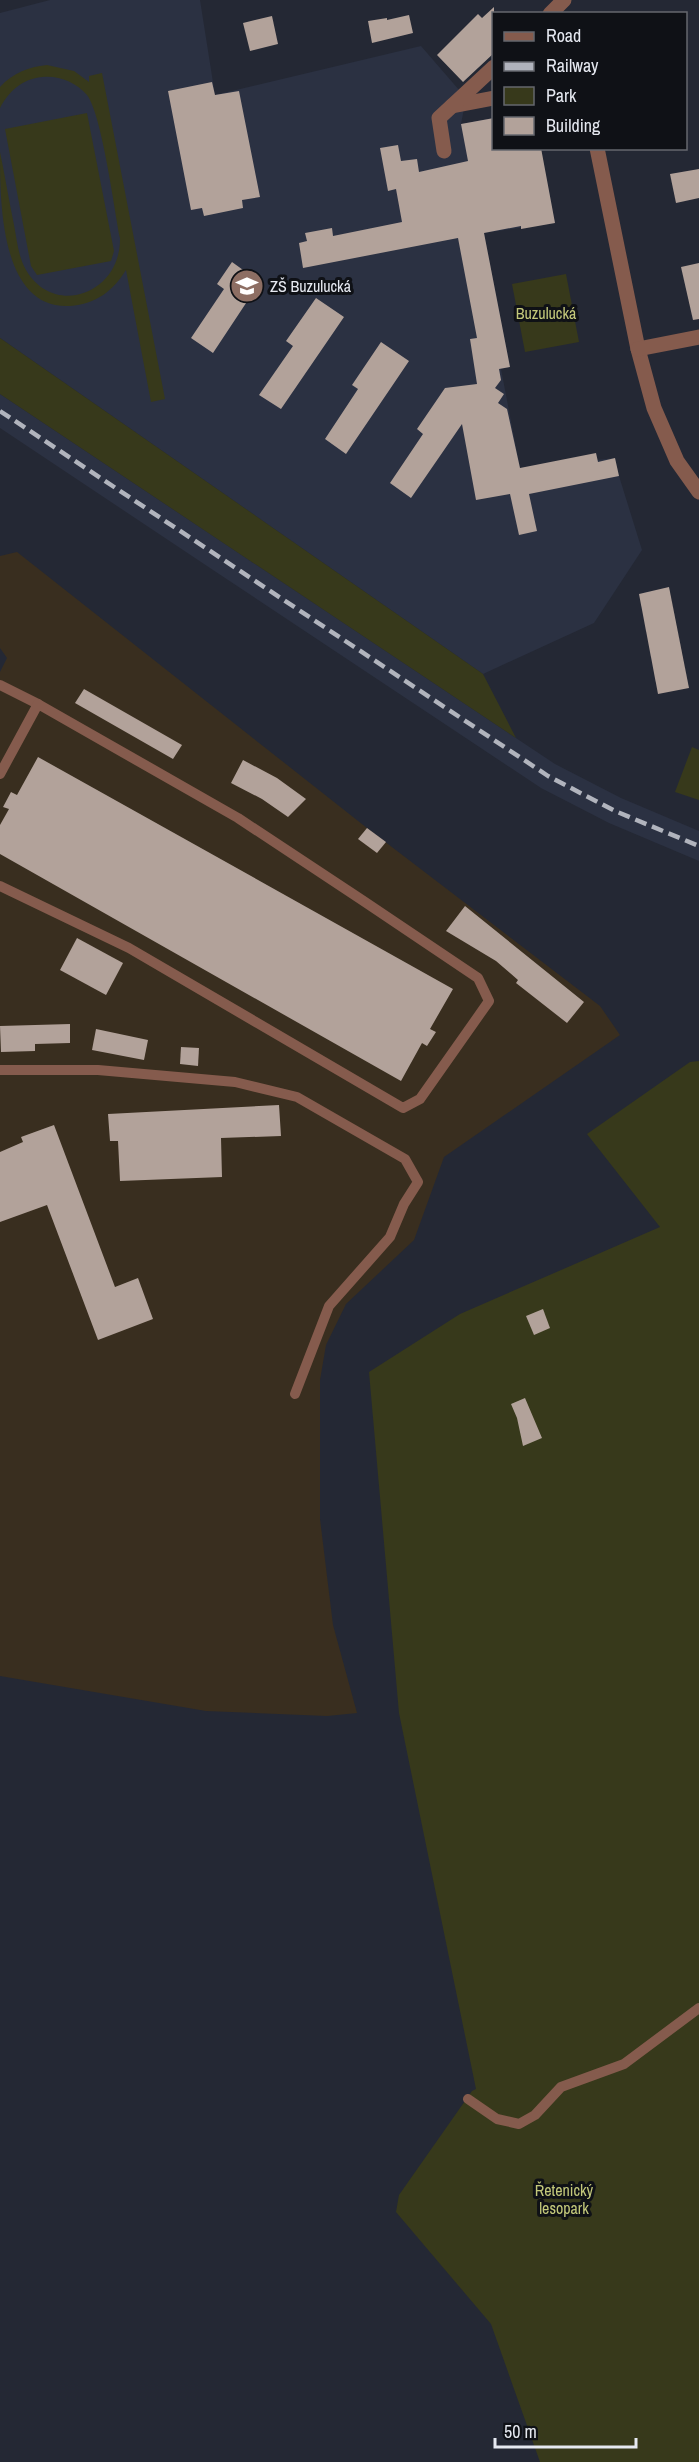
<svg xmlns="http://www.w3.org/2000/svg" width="699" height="2462" font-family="'Archivo Narrow',sans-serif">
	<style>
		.industrial { fill: #392e1f }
		.built { fill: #2b3142 }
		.green { fill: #37391b }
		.building { fill: #b2a29a }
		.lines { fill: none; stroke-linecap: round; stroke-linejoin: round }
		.lane { stroke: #855b4d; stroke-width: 10 }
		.street { stroke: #855b4d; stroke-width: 15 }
		.rail { stroke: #b1b4bd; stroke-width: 4.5; stroke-dasharray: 12 6; stroke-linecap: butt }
		.labels { text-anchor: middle; stroke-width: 6; stroke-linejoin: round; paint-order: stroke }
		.poi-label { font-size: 16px; fill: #e6e9f1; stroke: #0f1116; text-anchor: start }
		.park-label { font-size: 16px; fill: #c4c97b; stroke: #0f1116 }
	</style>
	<rect width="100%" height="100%" fill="#242834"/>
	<!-- industrial -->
	<path class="industrial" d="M 17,552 L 367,828 L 600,1006 L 620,1035 L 444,1157 L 414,1240 L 346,1304 L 326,1345 L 320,1380 L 320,1519 L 333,1625 L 357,1713 L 327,1716 L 206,1711 L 0,1676 L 0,672 L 7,658 L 0,648 L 0,556 Z"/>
	<!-- built -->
	<g class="built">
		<path d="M 50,0 L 200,0 L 215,95 L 421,46 L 466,98 L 461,124 L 493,118 L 494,148 L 541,149 L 555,223 L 484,233 L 510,367 L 501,369 L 520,468 L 615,458 L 619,476 L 642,550 L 594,623 L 483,674 L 0,338 L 0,13 Z"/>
		<path d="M 0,394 L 555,764 L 621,798 L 699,831 L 699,861 L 609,823 L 541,788 L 207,566 L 0,428 Z"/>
	</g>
	<!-- green -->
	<g class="green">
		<path d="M 47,65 L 74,71 L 89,82 L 89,76 L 102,73 L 165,399 L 151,402 L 126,270 C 113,291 96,304 70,306 C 0,310 0,201 0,152 C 5,176 9,201 14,225 C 17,240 18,256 26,270 C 54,318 121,294 120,238 C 114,208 102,115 87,95 C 76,82 58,75 42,77 C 22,79 9,91 0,108 L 0,87 C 13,73 28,67 47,65 Z"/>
		<path d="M 87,113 L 114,251 L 111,261 L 37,275 L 31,266 L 5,129 Z"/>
		<path d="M 566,274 L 579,342 L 525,352 L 512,284 Z"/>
		<path d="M 0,338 L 483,674 L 516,738 L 0,394 Z"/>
		<path d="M 692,747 L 699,750 L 699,800 L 675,792 Z"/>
		<path d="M 699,1061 L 699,2462 L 540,2462 L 491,2324 L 396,2212 L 399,2195 L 472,2091 L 476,2089 L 399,1713 L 369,1372 L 460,1314 L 660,1227 L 587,1134 L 690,1062 Z"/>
	</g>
	<!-- building -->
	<g class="building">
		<path d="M 494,7 L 494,53 L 463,82 L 437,55 L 478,14 L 482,18 Z"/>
		<path d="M 409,15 L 413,33 L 372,43 L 368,21 L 387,18 L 387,20 Z"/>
		<path d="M 272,16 L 278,44 L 250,51 L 243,23 Z"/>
		<path d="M 212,82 L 215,95 L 239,91 L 260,197 L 242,200 L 243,208 L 204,216 L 202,208 L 191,210 L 168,91 Z"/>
		<path d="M 494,118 L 494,148 L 541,148 L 555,223 L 521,229 L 521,226 L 484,233 L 510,367 L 499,369 L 501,380 L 495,388 L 504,394 L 498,403 L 507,409 L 520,468 L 596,453 L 598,462 L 615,458 L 619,476 L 529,494 L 537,531 L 519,535 L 510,494 L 476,500 L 462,424 L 411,498 L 390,483 L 423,434 L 417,429 L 445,388 L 477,384 L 470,339 L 477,338 L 458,238 L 303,268 L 299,243 L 307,241 L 305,233 L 332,228 L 333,236 L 402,222 L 396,189 L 388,191 L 380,148 L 398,145 L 401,161 L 417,159 L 419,172 L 468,161 L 461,124 Z"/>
		<path d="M 699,169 L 699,198 L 676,203 L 670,174 Z"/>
		<path d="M 232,262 L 260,282 L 213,353 L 191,338 L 224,289 L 217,284 Z"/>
		<path d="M 699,263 L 699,319 L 693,320 L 681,267 Z"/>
		<path d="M 316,298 L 344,317 L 281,409 L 259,395 L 293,346 L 286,341 Z"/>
		<path d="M 381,342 L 409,361 L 346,454 L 325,439 L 358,389 L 352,385 Z"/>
		<path d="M 669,587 L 689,688 L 658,694 L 639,594 Z"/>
		<path d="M 84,689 L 182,745 L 173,759 L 75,703 Z"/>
		<path d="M 38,757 L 453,989 L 430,1029 L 436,1032 L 427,1046 L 422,1043 L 401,1081 L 0,854 L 0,825 L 9,809 L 3,807 L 11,792 L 17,795 Z"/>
		<path d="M 243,760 L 277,778 L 306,799 L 288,817 L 262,799 L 231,783 Z"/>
		<path d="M 367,828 L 386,842 L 377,853 L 358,839 Z"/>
		<path d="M 465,906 L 584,1002 L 567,1023 L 516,983 L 518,980 L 496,961 L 446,931 Z"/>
		<path d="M 77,938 L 123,963 L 106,995 L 60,970 Z"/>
		<path d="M 70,1024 L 70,1043 L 35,1044 L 35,1051 L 1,1052 L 0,1026 Z"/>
		<path d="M 96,1029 L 148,1040 L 144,1060 L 92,1050 Z"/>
		<path d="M 181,1047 L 199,1048 L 198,1066 L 180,1064 Z"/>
		<path d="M 279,1105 L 281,1136 L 221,1138 L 222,1177 L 120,1181 L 118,1141 L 110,1141 L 108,1114 Z"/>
		<path d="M 54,1125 L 115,1287 L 138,1278 L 153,1319 L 98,1340 L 47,1205 L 0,1222 L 0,1152 L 23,1142 L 21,1137 Z"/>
		<path d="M 543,1309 L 550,1328 L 534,1335 L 526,1316 Z"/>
		<path d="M 525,1398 L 542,1438 L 523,1446 L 517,1418 L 511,1404 Z"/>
	</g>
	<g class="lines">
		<!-- lane -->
		<g class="lane">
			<path d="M 0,685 L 38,704"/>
			<path d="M 0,774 L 38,704 L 238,818 L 362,900 L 478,978 L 489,1001 L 420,1099 L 403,1108 L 129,948 L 0,886"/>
			<path d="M 0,1070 L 98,1070 L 235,1082 L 297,1097 L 405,1159 L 418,1182 L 404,1204 L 390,1237 L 329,1306 L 295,1394"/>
			<path d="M 468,2099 L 497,2119 L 519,2124 L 535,2115 L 561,2087 L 624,2064 L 699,2008"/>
		</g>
		<!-- street -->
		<g class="street">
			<path d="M 550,14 L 564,0"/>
			<path d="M 452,106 L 494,98"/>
			<path d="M 597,148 L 638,349 L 654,408 L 677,461 L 699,492"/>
			<path d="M 444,151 L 439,118 L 494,67"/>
			<path d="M 638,349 L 699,337"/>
		</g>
		<!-- rail -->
		<path class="rail" d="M 0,411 L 548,776 L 615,811 L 699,846"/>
	</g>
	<!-- icons -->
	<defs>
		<symbol id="school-disc" viewBox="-11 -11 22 22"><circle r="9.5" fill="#8d6e63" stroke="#0f1116"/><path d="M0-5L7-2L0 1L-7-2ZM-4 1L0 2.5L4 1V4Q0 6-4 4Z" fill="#fff"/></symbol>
	</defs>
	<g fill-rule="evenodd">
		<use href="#school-disc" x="228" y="267" width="38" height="38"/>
	</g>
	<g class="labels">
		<!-- poi labels -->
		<g class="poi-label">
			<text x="270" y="292">ZŠ Buzulucká</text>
		</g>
		<!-- park labels -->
		<g class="park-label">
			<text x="546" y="319">Buzulucká</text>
			<text x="564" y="2196">Řetenický<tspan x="564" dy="18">lesopark</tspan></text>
		</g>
	</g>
	<!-- legend -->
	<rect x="492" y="12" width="195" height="138" fill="#0f1116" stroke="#65676e" stroke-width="1.5"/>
	<rect x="504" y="32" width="30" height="9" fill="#855b4d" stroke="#65676e" stroke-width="1.5"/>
	<text x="546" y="42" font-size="18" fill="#e6e9f1">Road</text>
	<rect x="504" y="62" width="30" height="9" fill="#b1b4bd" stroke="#65676e" stroke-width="1.5"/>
	<text x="546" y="72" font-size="18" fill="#e6e9f1">Railway</text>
	<rect x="504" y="87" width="30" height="18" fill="#37391b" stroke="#65676e" stroke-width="1.5"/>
	<text x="546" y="102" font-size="18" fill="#e6e9f1">Park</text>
	<rect x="504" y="117" width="30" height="18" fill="#b2a29a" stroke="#65676e" stroke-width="1.5"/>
	<text x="546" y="132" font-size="18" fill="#e6e9f1">Building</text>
	<!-- scale -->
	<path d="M495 2438v9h141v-9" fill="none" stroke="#e6e9f1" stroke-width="3"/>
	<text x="504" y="2438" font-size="18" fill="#e6e9f1" stroke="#0f1116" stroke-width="4.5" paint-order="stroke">50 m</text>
</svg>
